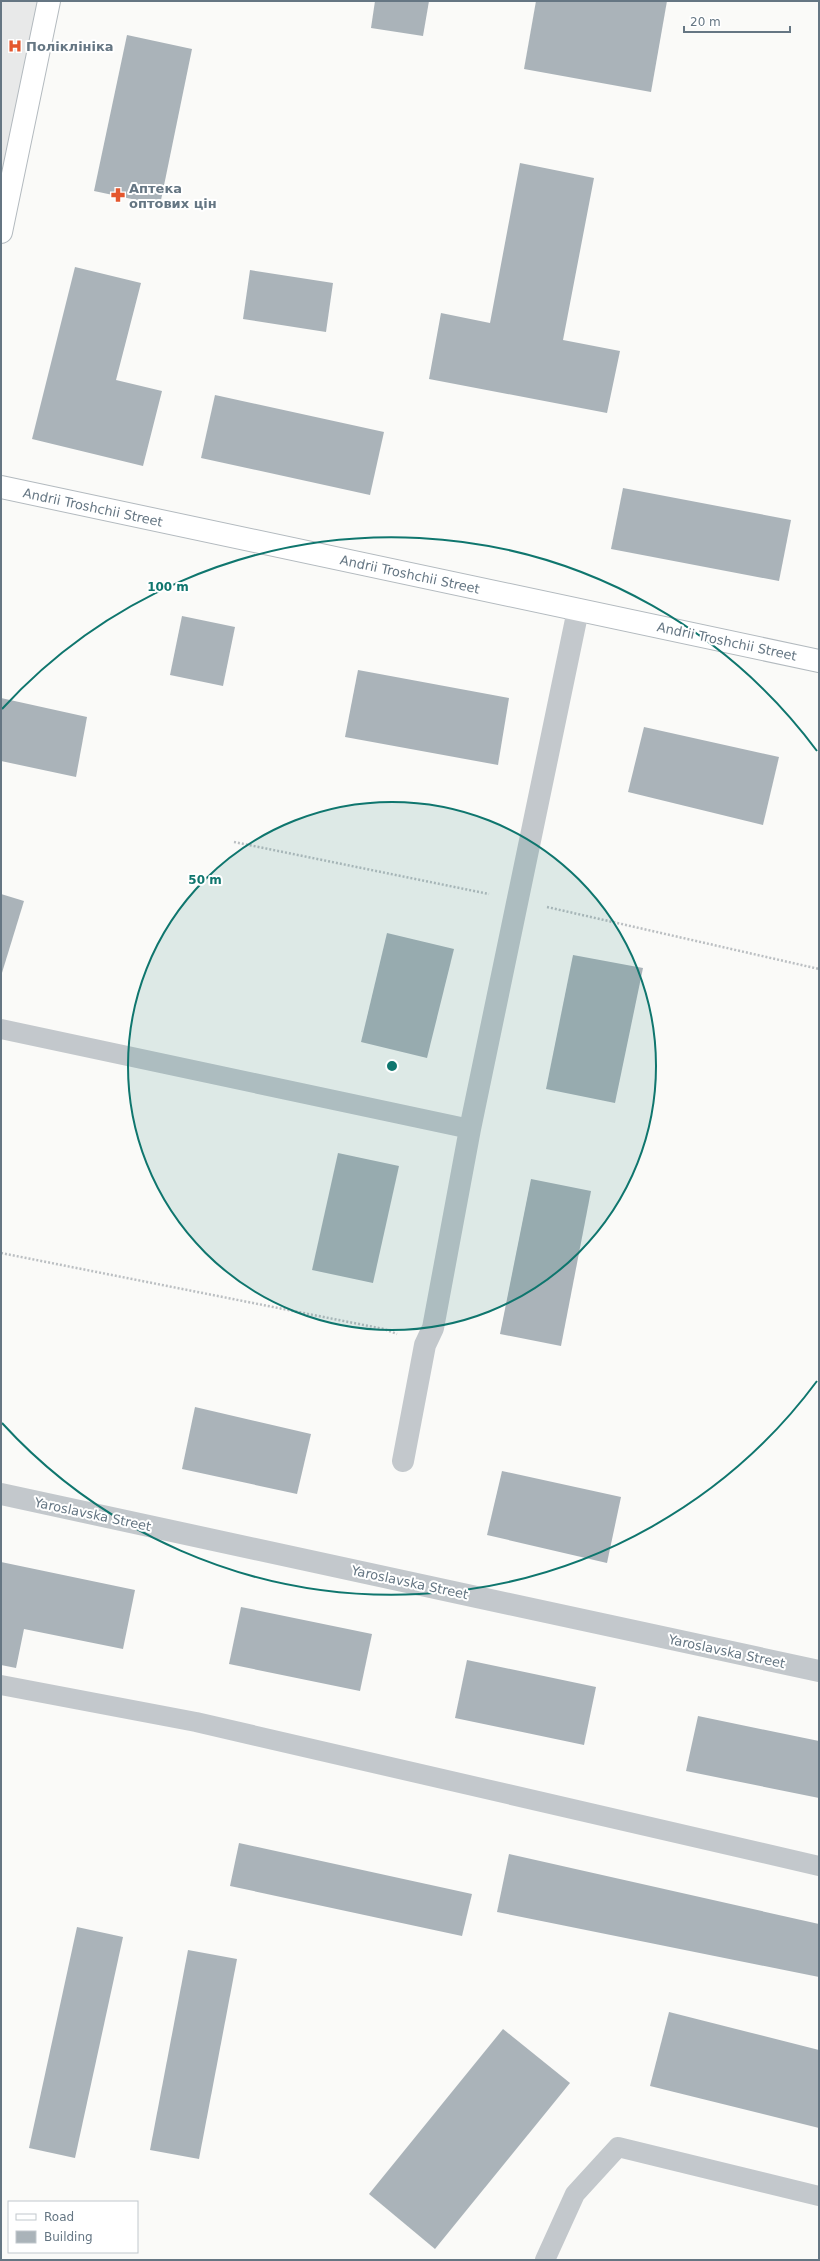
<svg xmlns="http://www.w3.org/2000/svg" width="820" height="2261" font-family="'DejaVu Sans',sans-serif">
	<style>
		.built { fill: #e8e9e9 }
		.building { fill: #aab3b9 }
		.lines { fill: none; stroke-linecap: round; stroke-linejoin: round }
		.secondary-casing { stroke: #b3babf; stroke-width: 24 }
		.path { stroke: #bbbfc2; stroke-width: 2.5; stroke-dasharray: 2 2; stroke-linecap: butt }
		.lane { stroke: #c3c8cc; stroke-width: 20 }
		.street { stroke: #c3c8cc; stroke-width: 22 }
		.secondary { stroke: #fff; stroke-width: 22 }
		.ring { fill: none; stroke: #0f766e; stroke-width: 2 }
		.labels { text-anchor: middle; stroke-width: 4; stroke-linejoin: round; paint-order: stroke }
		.poi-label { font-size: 13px; font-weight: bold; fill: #657683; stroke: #fff; text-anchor: start }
		.street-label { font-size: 13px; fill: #657683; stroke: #fff }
		.centre { fill: #0f766e; stroke: #fff; stroke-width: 2 }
		.ring-label { font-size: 12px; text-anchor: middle; font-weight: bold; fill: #0f766e; stroke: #fff; stroke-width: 4; stroke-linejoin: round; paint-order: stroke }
	</style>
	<rect width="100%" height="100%" fill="#fafaf8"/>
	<!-- built -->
	<path class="built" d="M 1,1 L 38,1 L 1,176 Z"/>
	<!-- building -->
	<g class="building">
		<path d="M 375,1 L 429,1 L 423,36 L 371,28 Z"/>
		<path d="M 536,1 L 667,1 L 651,92 L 524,69 Z"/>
		<path d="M 127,35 L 192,49 L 160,205 L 94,191 Z"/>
		<path d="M 520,163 L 594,178 L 563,340 L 620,351 L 607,413 L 429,379 L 441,313 L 490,323 Z"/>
		<path d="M 75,267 L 141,283 L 116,380 L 162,391 L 143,466 L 32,439 Z"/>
		<path d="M 250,270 L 333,283 L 326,332 L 243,319 Z"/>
		<path d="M 215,395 L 384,432 L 370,495 L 201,458 Z"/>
		<path d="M 623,488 L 791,520 L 779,581 L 611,549 Z"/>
		<path d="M 182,616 L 235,627 L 223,686 L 170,675 Z"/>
		<path d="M 358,670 L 509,698 L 498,765 L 345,737 Z"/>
		<path d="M 1,698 L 87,717 L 76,777 L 1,761 Z"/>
		<path d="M 644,727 L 779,757 L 763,825 L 628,792 Z"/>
		<path d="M 1,894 L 24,901 L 1,976 Z"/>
		<path d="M 387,933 L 454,949 L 427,1058 L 361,1042 Z"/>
		<path d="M 573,955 L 643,968 L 615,1103 L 546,1089 Z"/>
		<path d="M 338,1153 L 399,1166 L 373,1283 L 312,1270 Z"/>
		<path d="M 531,1179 L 591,1191 L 561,1346 L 500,1334 Z"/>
		<path d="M 195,1407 L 311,1434 L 297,1494 L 182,1469 Z"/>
		<path d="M 502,1471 L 621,1497 L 607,1563 L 487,1535 Z"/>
		<path d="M 1,1562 L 135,1590 L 123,1649 L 24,1629 L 16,1668 L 1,1665 Z"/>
		<path d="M 241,1607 L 372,1634 L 360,1691 L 229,1664 Z"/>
		<path d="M 467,1660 L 596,1687 L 584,1745 L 455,1718 Z"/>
		<path d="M 698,1716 L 819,1741 L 819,1798 L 686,1771 Z"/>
		<path d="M 239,1843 L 472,1894 L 462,1936 L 230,1886 Z"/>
		<path d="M 509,1854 L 819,1924 L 819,1977 L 497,1912 Z"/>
		<path d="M 77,1927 L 123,1937 L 75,2158 L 29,2148 Z"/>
		<path d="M 188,1950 L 237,1959 L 199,2159 L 150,2150 Z"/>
		<path d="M 669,2012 L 819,2050 L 819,2128 L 650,2086 Z"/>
		<path d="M 503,2029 L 570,2083 L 435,2249 L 369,2194 Z"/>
	</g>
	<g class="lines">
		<defs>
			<g id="secondary">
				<path d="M 1,232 L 49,1"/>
				<path d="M 1,487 L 819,661"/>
			</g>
		</defs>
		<!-- secondary casing -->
		<use href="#secondary" class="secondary-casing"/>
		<!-- path -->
		<g class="path">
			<path d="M 234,842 L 489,894"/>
			<path d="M 547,907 L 819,969"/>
			<path d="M 1,1253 L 384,1329 L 397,1334"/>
		</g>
		<!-- lane -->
		<g class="lane">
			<path d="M 1,1029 L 470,1129"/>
			<path d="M 1,1685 L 196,1722 L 819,1866"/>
			<path d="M 545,2260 L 575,2194 L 618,2147 L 819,2196"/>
		</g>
		<!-- street -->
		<g class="street">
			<path d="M 403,1461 L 425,1345 L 433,1328 L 470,1129 L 578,610"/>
			<path d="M 1,1494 L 819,1671"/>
		</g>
		<!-- secondary -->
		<use href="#secondary" class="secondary"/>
	</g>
	<!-- distance rings -->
	<circle cx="392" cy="1066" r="264" fill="#0f766e" fill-opacity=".12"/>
	<g class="ring">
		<circle cx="392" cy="1066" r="264"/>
		<path d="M817 1381A529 529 0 0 1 2 1423M2 709A529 529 0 0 1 817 751"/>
	</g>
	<!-- icons -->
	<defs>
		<symbol id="hospital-bare" viewBox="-9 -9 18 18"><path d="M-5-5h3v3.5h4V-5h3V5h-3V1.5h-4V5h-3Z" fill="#e4572e" stroke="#fff" stroke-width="2.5" paint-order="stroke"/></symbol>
		<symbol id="pharmacy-bare" viewBox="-9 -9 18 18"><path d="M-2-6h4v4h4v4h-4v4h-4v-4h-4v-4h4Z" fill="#e4572e" stroke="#fff" stroke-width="2.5" paint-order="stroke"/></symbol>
	</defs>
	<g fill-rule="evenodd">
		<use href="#hospital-bare" x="5" y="36" width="20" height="20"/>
		<use href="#pharmacy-bare" x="108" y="185" width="20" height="20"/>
	</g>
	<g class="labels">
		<!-- poi labels -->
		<g class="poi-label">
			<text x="26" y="51">Поліклініка</text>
			<text x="129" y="193">Аптека<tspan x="129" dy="15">оптових цін</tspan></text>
		</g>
		<!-- street labels -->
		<g class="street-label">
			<text transform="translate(93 507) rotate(12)" y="5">Andrii Troshchii Street</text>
			<text transform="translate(410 574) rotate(12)" y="5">Andrii Troshchii Street</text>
			<text transform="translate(727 641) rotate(12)" y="5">Andrii Troshchii Street</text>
			<text transform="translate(93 1514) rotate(12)" y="5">Yaroslavska Street</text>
			<text transform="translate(410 1582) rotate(12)" y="5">Yaroslavska Street</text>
			<text transform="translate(727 1651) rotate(12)" y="5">Yaroslavska Street</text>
		</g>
	</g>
	<circle cx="392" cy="1066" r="6" class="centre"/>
	<g class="ring-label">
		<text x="168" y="591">100 m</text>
		<text x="205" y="884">50 m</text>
	</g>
	<!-- border -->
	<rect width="820" height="2261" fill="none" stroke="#657683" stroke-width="4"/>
	<!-- legend -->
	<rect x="8" y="2201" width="130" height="52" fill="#ffffff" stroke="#c1c8cd"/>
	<rect x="16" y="2214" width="20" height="6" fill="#ffffff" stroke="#c1c8cd"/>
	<text x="44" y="2221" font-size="12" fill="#657683">Road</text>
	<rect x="16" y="2231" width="20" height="12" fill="#aab3b9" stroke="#c1c8cd"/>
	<text x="44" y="2241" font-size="12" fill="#657683">Building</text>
	<!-- scale -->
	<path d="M684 26v6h106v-6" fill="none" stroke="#657683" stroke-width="2"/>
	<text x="690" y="26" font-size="12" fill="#657683" stroke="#ffffff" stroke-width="3" paint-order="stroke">20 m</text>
</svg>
